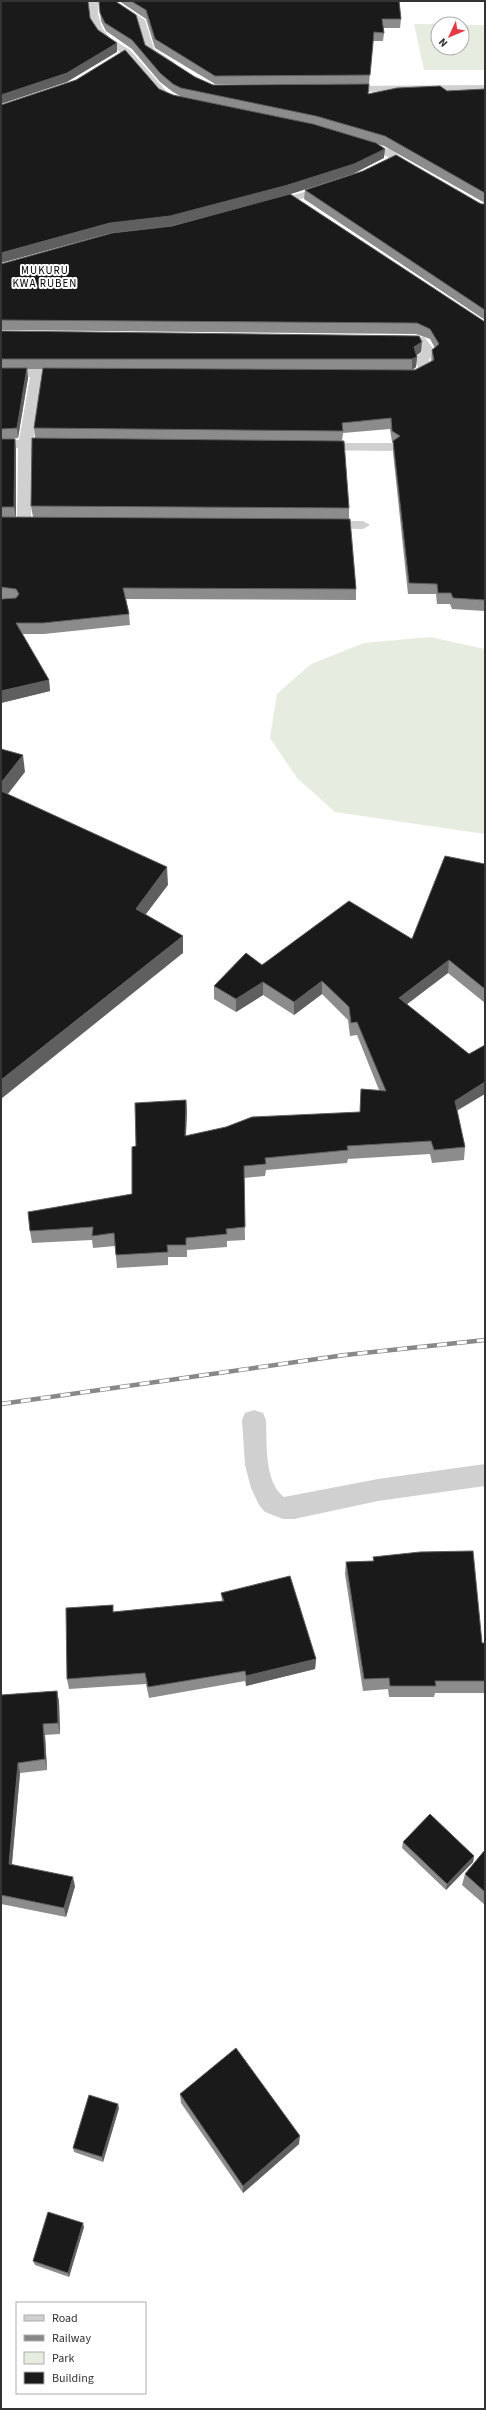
<svg xmlns="http://www.w3.org/2000/svg" width="486" height="2410" font-family="'Source Sans 3',sans-serif">
	<style>
		.green { fill: #e6ecdf }
		.lines { fill: none; stroke-linecap: round; stroke-linejoin: round }
		.minor { fill: #d0d0d0; fill-rule: evenodd }
		.rail-casing { stroke: #888; stroke-width: 4.5 }
		.rail { stroke: #fff; stroke-width: 3; stroke-dasharray: 10; stroke-linecap: butt }
		.wall { fill: #8c8c8c; fill-rule: evenodd }
		.shaded-wall { fill: #5f5f5f }
		.building { fill: #1a1a1a; stroke: #5f5f5f }
		.labels { text-anchor: middle; stroke-width: 4; stroke-linejoin: round; paint-order: stroke }
		.far-neighbourhood-label { font-size: 11px; letter-spacing: 1px; fill: #000; stroke: #fff }
	</style>
	<rect width="100%" height="100%" fill="#fff"/>
	<!-- green -->
	<g class="green">
		<path d="M 414,24 L 438,24 L 438,48 L 462,48 L 462,25 L 485,25 L 485,70 L 424,70 Z"/>
		<path d="M 430,637 L 485,649 L 485,834 L 335,812 L 297,778 L 270,738 L 277,694 L 311,664 L 364,643 Z"/>
	</g>
	<g class="lines">
		<!-- minor -->
		<g class="minor">
			<path d="M 89,1 L 99,1 L 98,14 L 102,28 L 110,38 L 130,50 L 168,93 L 188,101 L 188,105 C 161,112 140,67 123,54 C 112,46 102,42 94,31 C 88,23 89,11 89,1 Z"/>
			<path d="M 105,1 L 116,1 L 145,20 L 154,49 L 175,63 L 175,67 L 167,67 L 146,52 L 138,23 Z"/>
			<path d="M 485,85 L 485,91 L 339,92 L 334,89 L 339,86 Z"/>
			<path d="M 356,138 L 391,150 L 425,173 L 419,176 L 415,175 L 383,154 L 352,143 L 351,141 Z"/>
			<path d="M 334,184 L 338,185 L 338,189 L 267,208 L 261,205 L 263,203 Z"/>
			<path d="M 392,335 L 424,337 L 437,353 L 429,359 L 432,370 C 426,379 407,380 397,378 L 395,375 L 397,372 L 418,368 L 415,358 L 422,352 L 415,344 L 387,342 L 386,339 Z"/>
			<path d="M 72,368 L 77,369 L 79,372 L 77,375 L 43,376 L 33,440 L 62,440 L 69,444 L 62,448 L 32,448 L 31,523 L 24,527 L 1,527 L 1,519 L 17,519 L 18,448 L 1,448 L 1,440 L 19,440 L 30,377 L 1,377 L 1,369 Z"/>
			<path d="M 314,443 L 391,443 L 398,447 L 391,451 L 309,450 L 307,447 Z"/>
			<path d="M 321,521 L 363,521 L 370,525 L 363,529 L 316,528 L 314,525 L 316,522 Z"/>
			<path d="M 254,1410 L 263,1413 L 266,1420 C 267,1443 264,1482 284,1497 L 378,1479 L 485,1464 L 485,1486 L 378,1501 L 294,1519 L 283,1519 L 265,1512 L 259,1505 L 251,1488 L 245,1465 L 242,1420 L 245,1413 Z"/>
		</g>
		<defs>
			<path id="rail" d="M 1,1404 L 345,1355 L 485,1340"/>
		</defs>
		<!-- rail casing -->
		<use href="#rail" class="rail-casing"/>
		<!-- rail -->
		<use href="#rail" class="rail"/>
	</g>
	<!-- wall -->
	<g class="wall">
		<path d="M 99,1 L 145,45 L 195,77 L 213,85 L 368,94 L 485,89 L 485,203 L 384,146 L 315,125 L 182,97 L 173,92 L 160,82 L 132,49 L 106,31 L 101,21 Z"/>
		<path d="M 119,1 L 399,1 L 401,19 L 400,28 L 383,28 L 384,33 L 383,41 L 373,41 L 369,84 L 215,84 L 155,48 L 146,19 Z"/>
		<path d="M 305,190 L 485,204 L 485,320 L 304,199 Z"/>
		<path d="M 1,264 L 485,322 L 485,611 L 452,609 L 450,604 L 437,604 L 436,594 L 408,594 L 393,452 L 393,443 L 392,442 L 390,429 L 343,433 L 342,441 L 349,508 L 349,519 L 356,589 L 356,600 L 126,599 L 129,614 L 130,625 L 44,634 L 22,634 L 49,680 L 50,691 L 1,703 L 1,599 L 6,598 L 1,598 ZM 1,330 L 416,334 L 430,339 L 435,348 L 432,350 L 431,362 L 415,370 L 231,369 L 412,370 L 416,367 L 417,355 L 421,352 L 1,331 ZM 27,369 L 43,369 L 34,428 L 35,438 L 31,506 L 33,517 L 16,517 L 16,450 L 12,439 L 18,438 L 28,378 Z"/>
		<path d="M 485,864 L 485,1003 L 448,973 L 407,1004 L 457,1111 L 465,1147 L 464,1160 L 432,1163 L 430,1154 L 348,1159 L 347,1163 L 266,1170 L 265,1176 L 244,1178 L 245,1240 L 227,1241 L 227,1247 L 187,1250 L 187,1257 L 168,1257 L 168,1265 L 117,1268 L 115,1246 L 93,1248 L 92,1240 L 32,1243 L 30,1231 L 132,1194 L 136,1146 L 186,1100 L 187,1112 L 186,1136 L 360,1112 L 361,1089 L 379,1090 L 357,1035 L 350,1036 L 348,1020 L 322,994 L 294,1015 L 263,995 L 236,1012 L 214,999 L 214,986 L 262,965 L 412,939 Z"/>
		<path d="M 373,1557 L 482,1643 L 485,1643 L 485,1693 L 435,1693 L 434,1697 L 389,1697 L 388,1689 L 363,1691 L 345,1574 L 346,1562 L 373,1561 Z"/>
		<path d="M 221,1593 L 316,1659 L 315,1669 L 246,1686 L 245,1681 L 149,1698 L 146,1684 L 69,1689 L 67,1679 L 113,1605 L 113,1612 L 222,1601 Z"/>
		<path d="M 57,1691 L 59,1702 L 60,1734 L 45,1735 L 47,1770 L 20,1773 L 12,1864 L 75,1886 L 66,1917 L 1,1904 L 1,1695 Z"/>
		<path d="M 403,1842 L 474,1856 L 473,1862 L 446,1890 L 402,1848 Z"/>
		<path d="M 485,1850 L 485,1905 L 462,1885 L 465,1874 Z"/>
		<path d="M 180,2094 L 299,2144 L 243,2193 L 181,2103 Z"/>
		<path d="M 119,2108 L 103,2162 L 74,2152 L 73,2148 Z"/>
		<path d="M 84,2227 L 69,2277 L 35,2265 L 33,2261 Z"/>
	</g>
	<!-- shaded-wall -->
	<g class="shaded-wall">
		<path d="M 117,43 L 117,52 L 67,82 L 1,104 L 1,95 Z"/>
		<path d="M 385,149 L 384,158 L 353,174 L 288,195 L 171,226 L 111,233 L 1,263 L 1,253 L 110,223 Z"/>
		<path d="M 422,342 L 421,352 L 414,357 L 414,347 Z"/>
		<path d="M 417,357 L 416,367 L 412,370 L 412,359 Z"/>
		<path d="M 27,368 L 28,378 L 18,438 L 17,428 Z"/>
		<path d="M 15,439 L 16,450 L 16,518 L 14,507 Z"/>
		<path d="M 49,680 L 50,691 L 1,703 L 1,691 Z"/>
		<path d="M 23,755 L 25,772 L 1,803 L 1,783 Z"/>
		<path d="M 167,867 L 168,885 L 137,926 L 136,909 Z"/>
		<path d="M 183,936 L 183,953 L 1,1099 L 1,1080 Z"/>
		<path d="M 449,960 L 448,973 L 398,1011 L 399,998 Z"/>
		<path d="M 322,981 L 322,994 L 294,1015 L 294,1002 Z"/>
		<path d="M 263,982 L 263,995 L 236,1012 L 236,999 Z"/>
		<path d="M 485,1082 L 485,1094 L 453,1113 L 455,1101 Z"/>
		<path d="M 186,1100 L 187,1112 L 185,1149 L 185,1136 Z"/>
		<path d="M 316,1659 L 315,1669 L 246,1686 L 246,1676 Z"/>
		<path d="M 57,1691 L 59,1702 L 60,1734 L 58,1723 Z"/>
		<path d="M 43,1724 L 45,1735 L 47,1770 L 45,1759 Z"/>
		<path d="M 18,1763 L 20,1773 L 11,1873 L 9,1864 Z"/>
		<path d="M 474,1856 L 473,1862 L 446,1890 L 447,1884 Z"/>
		<path d="M 73,1877 L 75,1886 L 66,1917 L 64,1908 Z"/>
		<path d="M 1,1975 L 2,1978 L 1,1989 Z"/>
		<path d="M 118,2104 L 119,2108 L 103,2162 L 102,2157 Z"/>
		<path d="M 300,2136 L 299,2144 L 243,2193 L 243,2186 Z"/>
		<path d="M 83,2223 L 84,2227 L 69,2277 L 68,2273 Z"/>
	</g>
	<!-- building -->
	<g class="building">
		<path d="M 1,1 L 88,1 L 90,18 L 98,30 L 117,43 L 67,73 L 1,95 Z"/>
		<path d="M 99,1 L 115,1 L 136,15 L 145,45 L 195,77 L 213,85 L 369,84 L 368,94 L 397,88 L 440,86 L 447,91 L 485,89 L 485,193 L 385,136 L 316,116 L 181,88 L 173,84 L 160,73 L 132,40 L 105,23 L 100,13 Z"/>
		<path d="M 131,1 L 399,1 L 401,19 L 382,19 L 384,33 L 374,32 L 370,75 L 215,76 L 155,39 L 146,10 Z"/>
		<path d="M 125,50 L 159,89 L 173,95 L 313,124 L 376,143 L 385,149 L 354,164 L 288,185 L 170,216 L 110,223 L 1,253 L 1,105 L 76,80 Z"/>
		<path d="M 396,155 L 481,204 L 485,204 L 485,310 L 305,190 L 363,171 Z"/>
		<path d="M 290,194 L 485,322 L 485,600 L 453,598 L 451,593 L 438,593 L 437,584 L 409,583 L 393,441 L 400,436 L 392,431 L 391,418 L 342,423 L 343,431 L 34,428 L 43,368 L 415,370 L 434,360 L 432,350 L 439,344 L 430,329 L 417,323 L 1,320 L 1,264 L 112,233 L 172,226 Z"/>
		<path d="M 1,331 L 419,336 L 422,342 L 414,347 L 417,357 L 412,359 L 1,359 Z"/>
		<path d="M 1,368 L 27,368 L 17,428 L 1,429 Z"/>
		<path d="M 32,438 L 344,441 L 349,508 L 31,506 Z"/>
		<path d="M 1,439 L 15,439 L 14,507 L 1,507 Z"/>
		<path d="M 1,517 L 350,519 L 356,589 L 123,588 L 129,614 L 43,623 L 16,623 L 49,680 L 1,691 L 1,599 L 16,598 L 19,594 L 16,589 L 1,587 Z"/>
		<path d="M 1,749 L 23,755 L 1,783 Z"/>
		<path d="M 1,791 L 167,867 L 136,909 L 183,936 L 1,1080 Z"/>
		<path d="M 445,856 L 485,864 L 485,989 L 449,960 L 399,998 L 469,1054 L 485,1045 L 485,1082 L 455,1101 L 465,1147 L 434,1150 L 431,1141 L 347,1146 L 348,1150 L 265,1158 L 266,1164 L 244,1166 L 245,1227 L 226,1229 L 227,1234 L 186,1238 L 186,1245 L 167,1245 L 168,1252 L 116,1255 L 114,1233 L 92,1236 L 93,1227 L 30,1231 L 28,1212 L 132,1194 L 132,1147 L 136,1146 L 135,1103 L 186,1100 L 185,1136 L 226,1127 L 252,1117 L 360,1112 L 361,1089 L 386,1091 L 357,1022 L 351,1023 L 349,1007 L 322,981 L 294,1002 L 263,982 L 236,999 L 214,986 L 246,953 L 262,965 L 349,901 L 412,939 Z"/>
		<path d="M 473,1551 L 482,1643 L 485,1643 L 485,1681 L 435,1681 L 436,1686 L 390,1686 L 389,1678 L 364,1679 L 346,1562 L 374,1561 L 373,1557 L 420,1552 Z"/>
		<path d="M 290,1576 L 316,1659 L 246,1676 L 245,1671 L 148,1687 L 145,1673 L 67,1679 L 66,1608 L 113,1605 L 113,1612 L 224,1601 L 221,1593 Z"/>
		<path d="M 57,1691 L 58,1723 L 43,1724 L 45,1759 L 18,1763 L 9,1864 L 73,1877 L 64,1908 L 1,1895 L 1,1695 Z"/>
		<path d="M 430,1814 L 474,1856 L 447,1884 L 403,1842 Z"/>
		<path d="M 485,1850 L 485,1892 L 465,1874 Z"/>
		<path d="M 236,2048 L 300,2136 L 243,2186 L 180,2094 Z"/>
		<path d="M 89,2095 L 118,2104 L 102,2157 L 73,2148 Z"/>
		<path d="M 48,2212 L 83,2223 L 68,2273 L 33,2261 Z"/>
	</g>
	<g class="labels">
		<!-- far-neighbourhood labels -->
		<g class="far-neighbourhood-label">
			<text x="45" y="274">MUKURU<tspan x="45" dy="13">KWA RUBEN</tspan></text>
		</g>
	</g>
	<!-- border -->
	<rect width="486" height="2410" fill="none" stroke="#333333" stroke-width="4"/>
	<!-- legend -->
	<rect x="16" y="2302" width="130" height="92" fill="#ffffff" stroke="#adadad"/>
	<rect x="24" y="2315" width="20" height="6" fill="#d0d0d0" stroke="#adadad"/>
	<text x="52" y="2322" font-size="12" fill="#333333">Road</text>
	<rect x="24" y="2335" width="20" height="6" fill="#888888" stroke="#adadad"/>
	<text x="52" y="2342" font-size="12" fill="#333333">Railway</text>
	<rect x="24" y="2352" width="20" height="12" fill="#e6ecdf" stroke="#adadad"/>
	<text x="52" y="2362" font-size="12" fill="#333333">Park</text>
	<rect x="24" y="2372" width="20" height="12" fill="#1a1a1a" stroke="#adadad"/>
	<text x="52" y="2382" font-size="12" fill="#333333">Building</text>
	<!-- north arrow -->
	<g transform="translate(450 36) rotate(226)"><circle r="19" fill="#ffffff" stroke="#adadad"/>
	<path d="M0-3L7 15L0 10L-7 15Z" fill="#e63946"/>
	<text y="-6" font-size="11" font-weight="bold" text-anchor="middle" fill="#333333">N</text>
	</g>
</svg>
